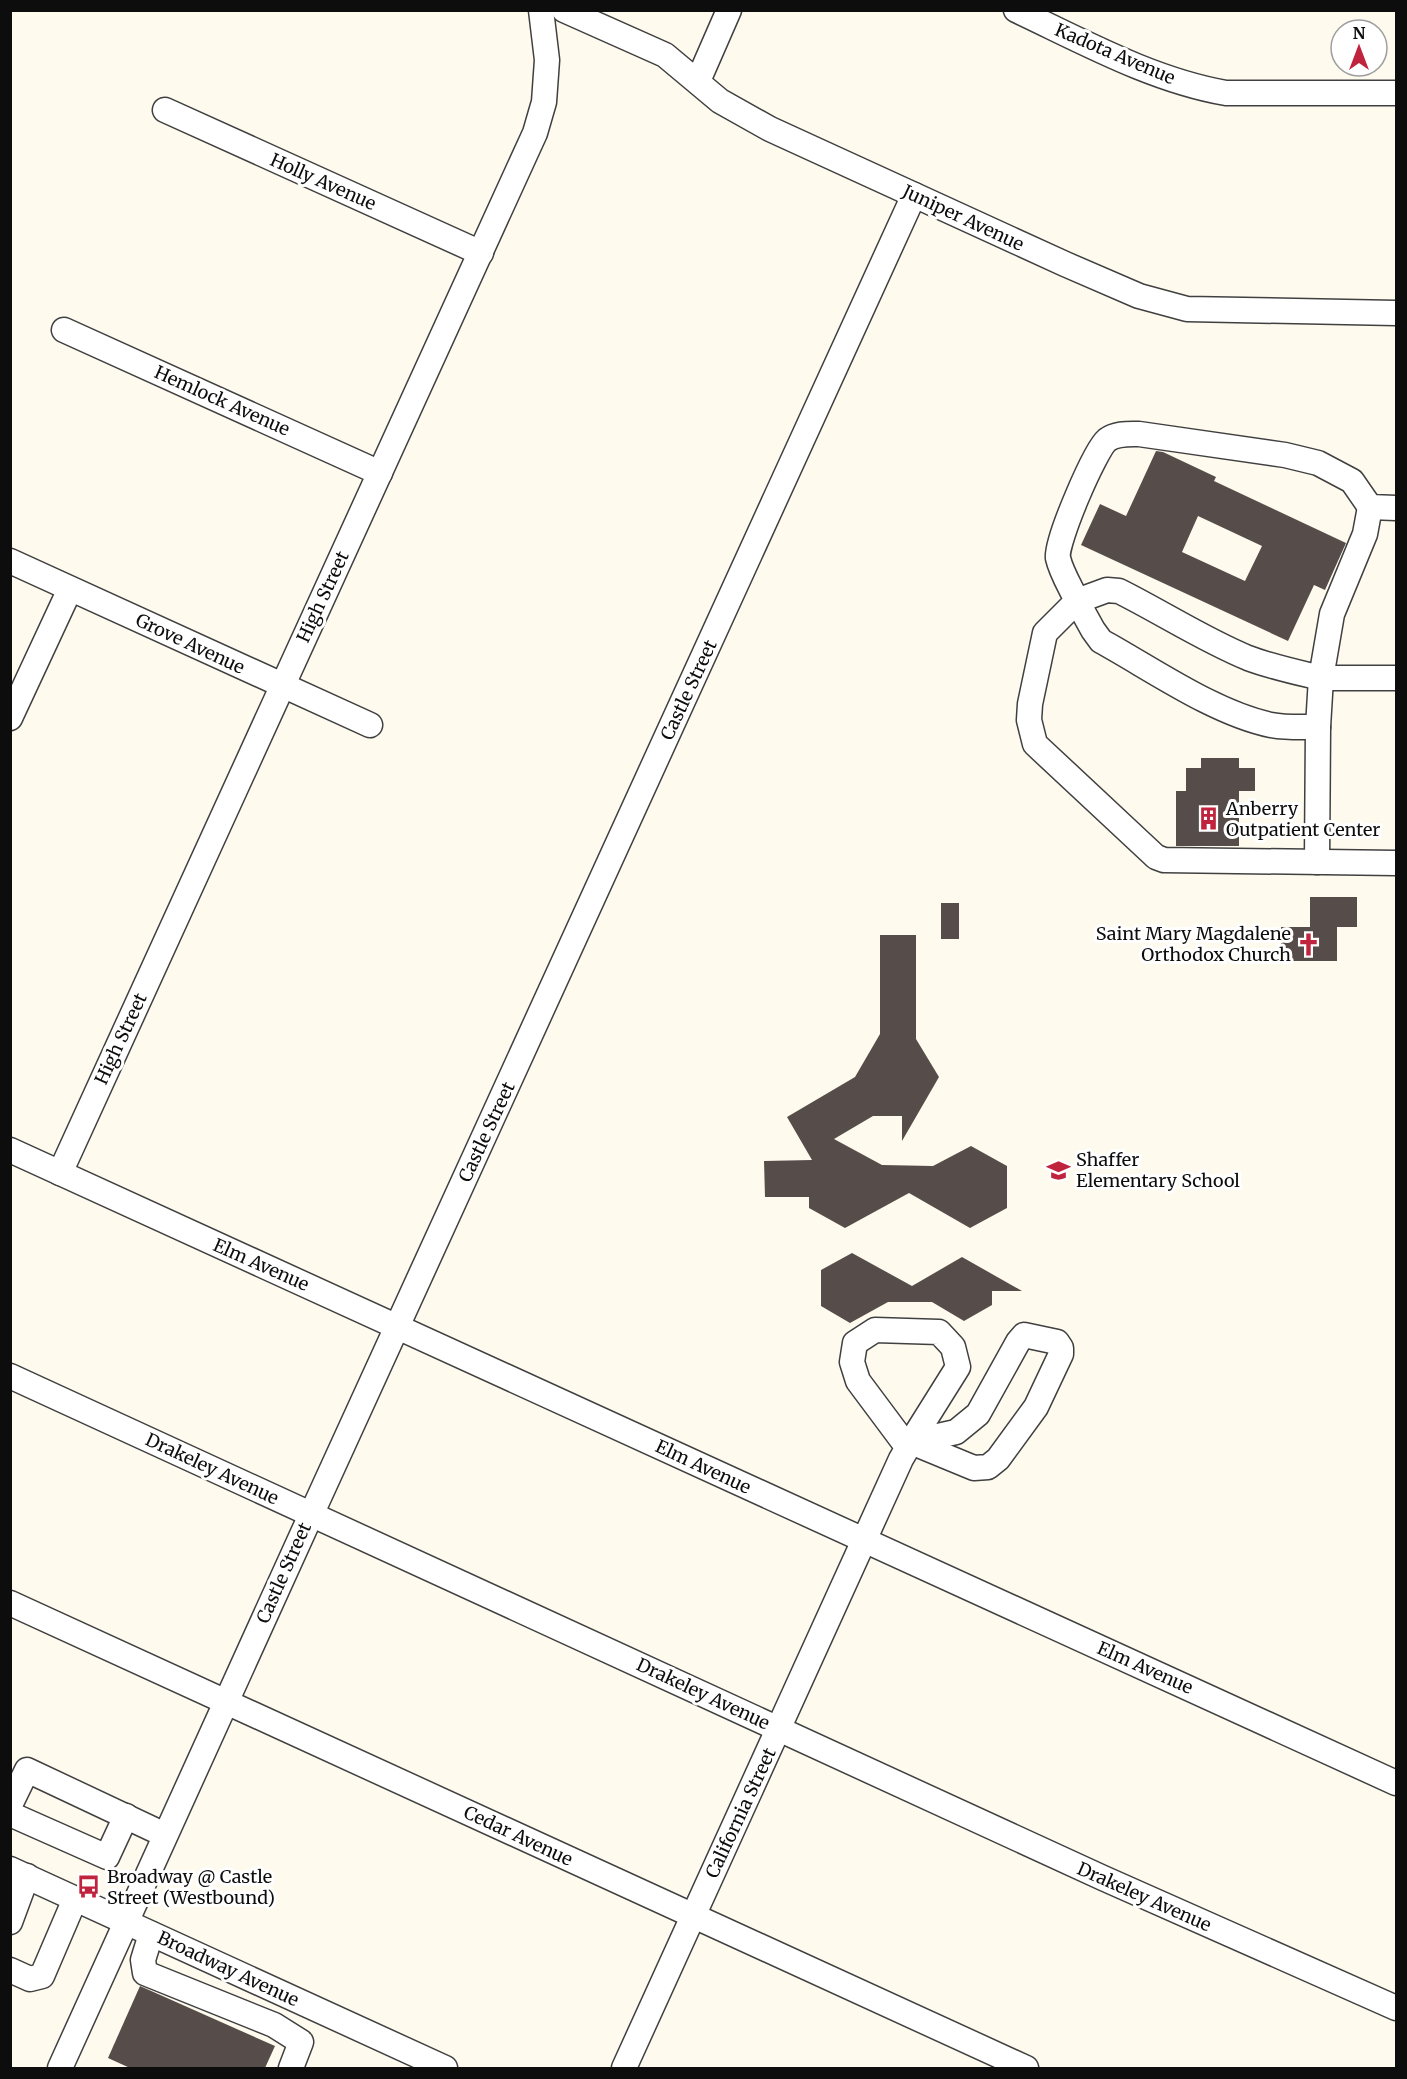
<svg xmlns="http://www.w3.org/2000/svg" width="1407" height="2079" font-family="Merriweather,serif">
	<style>
		.building { fill: #564d4a; fill-rule: evenodd }
		.lines { fill: none; stroke-linecap: round; stroke-linejoin: round }
		.minor-casing { stroke: #404040; stroke-width: 27 }
		.minor { stroke: #fff; stroke-width: 24 }
		.labels { text-anchor: middle; stroke-width: 6; stroke-linejoin: round; paint-order: stroke }
		.street-label { font-size: 18px; fill: #0d0d0d; stroke: #fff }
		.poi-label { font-size: 18px; fill: #0d0d0d; stroke: #fff; text-anchor: start }
	</style>
	<rect width="100%" height="100%" fill="#fffaee"/>
	<!-- building -->
	<g class="building">
		<path d="M 1156,451 L 1163,452 L 1216,477 L 1214,481 L 1346,543 L 1325,590 L 1314,585 L 1288,641 L 1081,545 L 1100,504 L 1126,516 ZM 1198,516 L 1262,546 L 1245,581 L 1182,552 Z"/>
		<path d="M 1201,758 L 1239,758 L 1239,768 L 1255,768 L 1255,791 L 1239,791 L 1239,846 L 1176,846 L 1176,791 L 1186,791 L 1186,768 L 1201,768 Z"/>
		<path d="M 1310,897 L 1357,897 L 1357,927 L 1337,927 L 1337,961 L 1281,961 L 1281,927 L 1310,927 Z"/>
		<rect x="941" y="903" width="18" height="36"/>
		<path d="M 880,935 L 916,935 L 916,1039 L 939,1077 L 902,1141 L 902,1116 L 873,1116 L 834,1139 L 882,1165 L 933,1166 L 971,1146 L 1007,1166 L 1007,1208 L 970,1228 L 909,1193 L 845,1228 L 809,1208 L 809,1197 L 765,1197 L 764,1161 L 812,1160 L 787,1117 L 855,1077 L 880,1034 Z"/>
		<path d="M 852,1253 L 912,1286 L 962,1257 L 1022,1291 L 992,1291 L 992,1305 L 964,1321 L 932,1302 L 888,1302 L 850,1323 L 821,1306 L 821,1270 Z"/>
		<path d="M 140,1986 L 275,2046 L 265,2068 L 130,2068 L 108,2058 Z"/>
	</g>
	<g class="lines">
		<defs>
			<g id="minor">
				<path d="M 564,10 L 665,55 L 720,101 L 770,129 L 1065,264 L 1139,296 L 1187,309 L 1396,313"/>
				<path d="M 1016,10 C 1084,42 1152,80 1226,93 L 1396,93"/>
				<path d="M 698,81 L 729,10"/>
				<path d="M 165,110 L 481,253"/>
				<path d="M 64,330 L 380,473"/>
				<path d="M 1396,508 L 1370,507 L 1352,481 L 1318,463 L 1285,455 L 1139,434 C 1129,434 1116,433 1107,440 C 1095,450 1055,543 1058,558 C 1061,572 1071,588 1077,601 L 1045,633 L 1030,704 L 1029,720 L 1035,744 L 1156,857 L 1164,860 L 1396,863"/>
				<path d="M 10,561 L 370,725"/>
				<path d="M 10,718 L 70,589"/>
				<path d="M 1318,727 L 1321,678 L 1396,678"/>
				<path d="M 1317,862 L 1318,727 C 1303,727 1286,728 1271,725 C 1214,713 1152,669 1101,641 L 1093,630 L 1077,601 L 1107,590 L 1119,591 C 1163,613 1204,640 1248,658 C 1272,667 1296,672 1321,678 L 1332,614 L 1365,534 L 1370,507"/>
				<path d="M 10,1150 L 1396,1783"/>
				<path d="M 60,1173 L 535,133 L 544,102 L 547,60 L 541,10"/>
				<path d="M 1024,1335 L 1057,1342 L 1061,1348 L 1061,1354 L 1036,1407 L 998,1459 L 988,1467 L 974,1468 L 911,1442 L 956,1432 L 978,1414 L 1018,1342 Z"/>
				<path d="M 10,1376 L 1103,1878 L 1396,2008"/>
				<path d="M 10,1603 L 1026,2068"/>
				<path d="M 10,1805 L 27,1770 L 165,1835"/>
				<path d="M 10,1814 L 107,1857 L 126,1816"/>
				<path d="M 10,1869 L 445,2068"/>
				<path d="M 10,1922 L 27,1876"/>
				<path d="M 151,1934 L 143,1960 L 145,1973 L 274,2025 L 301,2042 L 291,2068"/>
				<path d="M 10,1970 L 30,1979 L 42,1976 L 75,1899"/>
				<path d="M 60,2068 L 311,1515 L 914,195"/>
				<path d="M 624,2068 L 901,1459 L 911,1442 L 958,1367 L 953,1347 L 939,1332 L 875,1330 L 855,1343 L 852,1362 L 858,1381 L 908,1448"/>
			</g>
		</defs>
		<!-- minor casing -->
		<use href="#minor" class="minor-casing"/>
		<!-- minor -->
		<use href="#minor" class="minor"/>
	</g>
	<!-- icons -->
	<defs>
		<symbol id="building-bare" viewBox="-9 -9 18 18"><path d="M-4-6H4V6H1V3H-1V6H-4ZM-2.5-4.3h1.7v1.8h-1.7ZM.8-4.3h1.7v1.8H.8ZM-2.5-1h1.7V.8h-1.7ZM.8-1h1.7V.8H.8Z" fill="#c0233d" stroke="#fff" stroke-width="2.5" paint-order="stroke"/></symbol>
		<symbol id="church-bare" viewBox="-9 -9 18 18"><path d="M-1.2-6h2.4v3.5h3.3v2.4h-3.3V6h-2.4V-.1h-3.3v-2.4h3.3Z" fill="#c0233d" stroke="#fff" stroke-width="2.5" paint-order="stroke"/></symbol>
		<symbol id="school-bare" viewBox="-9 -9 18 18"><path d="M0-5L7-2L0 1L-7-2ZM-4 1L0 2.5L4 1V4Q0 6-4 4Z" fill="#c0233d" stroke="#fff" stroke-width="2.5" paint-order="stroke"/></symbol>
		<symbol id="bus-bare" viewBox="-9 -9 18 18"><path d="M-5-6H5V4H4V6H2V4H-2V6H-4V4H-5ZM-3.5-4V0h7V-4ZM-3.5 1.2v1.5H-2V1.2ZM2 1.2v1.5H3.5V1.2Z" fill="#c0233d" stroke="#fff" stroke-width="2.5" paint-order="stroke"/></symbol>
	</defs>
	<g fill-rule="evenodd">
		<use href="#building-bare" x="1192" y="802" width="33" height="33"/>
		<use href="#church-bare" x="1292" y="928" width="33" height="33"/>
		<use href="#school-bare" x="1042" y="1154" width="33" height="33"/>
		<use href="#bus-bare" x="72" y="1870" width="33" height="33"/>
	</g>
	<g class="labels">
		<!-- street labels -->
		<g class="street-label">
			<text transform="translate(1115 54) rotate(23)" y="6">Kadota Avenue</text>
			<text transform="translate(323 182) rotate(24)" y="6">Holly Avenue</text>
			<text transform="translate(963 218) rotate(25)" y="6">Juniper Avenue</text>
			<text transform="translate(222 401) rotate(24)" y="6">Hemlock Avenue</text>
			<text transform="translate(323 597) rotate(-65)" y="6">High Street</text>
			<text transform="translate(190 644) rotate(25)" y="6">Grove Avenue</text>
			<text transform="translate(689 690) rotate(-65)" y="6">Castle Street</text>
			<text transform="translate(121 1039) rotate(-65)" y="6">High Street</text>
			<text transform="translate(487 1132) rotate(-65)" y="6">Castle Street</text>
			<text transform="translate(261 1265) rotate(24)" y="6">Elm Avenue</text>
			<text transform="translate(703 1467) rotate(25)" y="6">Elm Avenue</text>
			<text transform="translate(212 1469) rotate(25)" y="6">Drakeley Avenue</text>
			<text transform="translate(284 1573) rotate(-66)" y="6">Castle Street</text>
			<text transform="translate(1145 1668) rotate(24)" y="6">Elm Avenue</text>
			<text transform="translate(703 1694) rotate(25)" y="6">Drakeley Avenue</text>
			<text transform="translate(741 1813) rotate(-65)" y="6">California Street</text>
			<text transform="translate(518 1836) rotate(25)" y="6">Cedar Avenue</text>
			<text transform="translate(1144 1897) rotate(24)" y="6">Drakeley Avenue</text>
			<text transform="translate(228 1969) rotate(25)" y="6">Broadway Avenue</text>
		</g>
		<!-- poi labels -->
		<g class="poi-label">
			<text x="1226" y="815">Anberry<tspan x="1226" dy="21">Outpatient Center</tspan></text>
			<text x="1291" y="940" text-anchor="end">Saint Mary Magdalene<tspan x="1291" dy="21">Orthodox Church</tspan></text>
			<text x="1076" y="1166">Shaffer<tspan x="1076" dy="21">Elementary School</tspan></text>
			<text x="107" y="1883">Broadway @ Castle<tspan x="107" dy="21">Street (Westbound)</tspan></text>
		</g>
	</g>
	<!-- border -->
	<rect width="1407" height="2079" fill="none" stroke="#0d0d0d" stroke-width="24"/>
	<!-- north arrow -->
	<g transform="translate(1359 48)"><circle r="28" fill="#ffffff" stroke="#9e9e9e" stroke-width="1.5"/>
	<path d="M0-4.5L10 22L0 15L-10 22Z" fill="#c0233d"/>
	<text y="-9" font-size="16" font-weight="bold" text-anchor="middle" fill="#0d0d0d">N</text>
	</g>
</svg>
